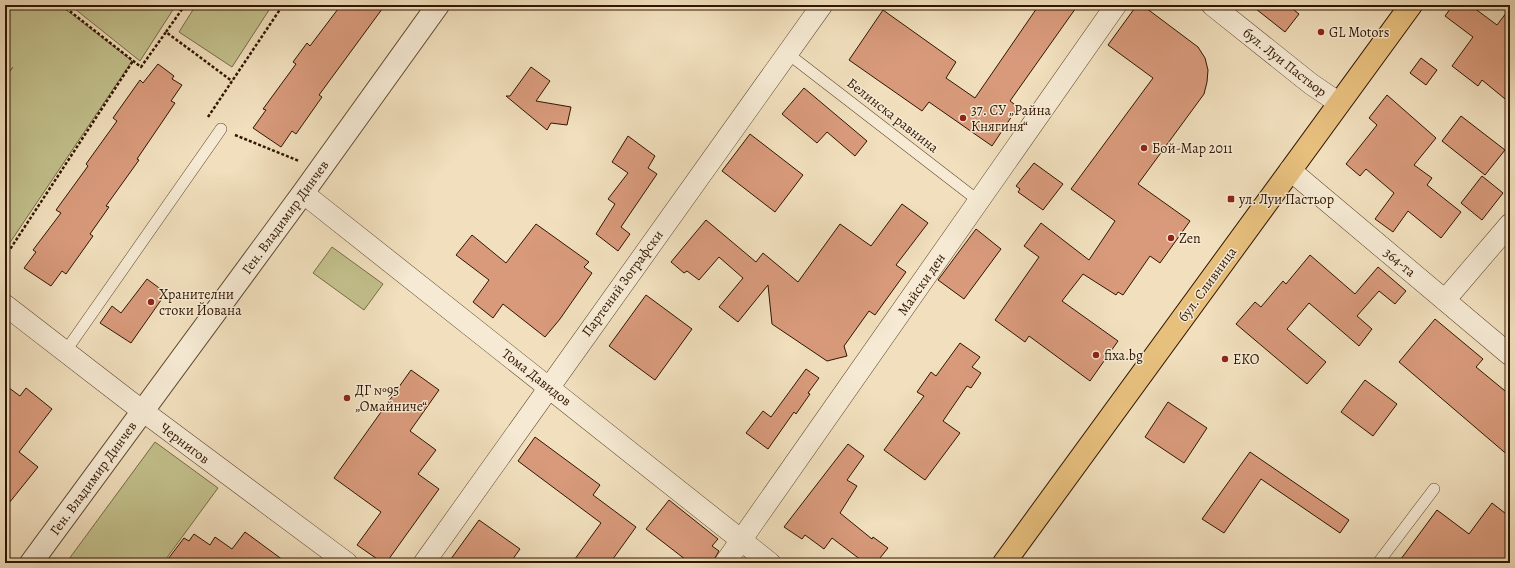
<svg xmlns="http://www.w3.org/2000/svg" width="1515" height="568" font-family="Alegreya,serif">
	<style>
		.green { fill: #c2c08c; stroke: #796b46 }
		.building { fill: #d89a7b; stroke: #301600 }
		.lines { fill: none; stroke-linecap: round; stroke-linejoin: round }
		.service-casing { stroke: #60482f; stroke-width: 12 }
		.minor-casing { stroke: #60482f; stroke-width: 22 }
		.tertiary-casing { stroke: #60482f; stroke-width: 24 }
		.primary-casing { stroke: #301600; stroke-width: 24 }
		.path { stroke: #301600; stroke-width: 2.5; stroke-dasharray: 3 2; stroke-linecap: butt }
		.service { stroke: #f6ead4; stroke-width: 11 }
		.minor { stroke: #f6ead4; stroke-width: 21 }
		.tertiary { stroke: #f6ead4; stroke-width: 22 }
		.primary { stroke: #e8c07e; stroke-width: 22 }
		.poi-dot { fill: #8f2418; stroke: #f6ead4; stroke-width: 1.5 }
		.labels { text-anchor: middle; stroke-width: 3; stroke-linejoin: round; paint-order: stroke }
		.poi-label { font-size: 14px; fill: #301600; stroke: #f6ead4; text-anchor: start }
		.street-label { font-size: 14px; fill: #301600; stroke: #f6ead4 }
	</style>
	<rect width="100%" height="100%" fill="#f1dfbd"/>
	<filter id="stains"><feTurbulence type="fractalNoise" baseFrequency=".005" numOctaves="4"/><feColorMatrix values="0 0 0 0 .2 0 0 0 0 .09 0 0 0 0 .02 0 0 0 .5 -.17"/></filter>
	<radialGradient id="worn" r=".72"><stop offset=".6" stop-color="#630" stop-opacity="0"/><stop offset="1" stop-color="#630" stop-opacity=".3"/></radialGradient>
	<!-- green -->
	<g class="green">
		<path d="M 5,5 L 60,5 L 132,61 L 5,250 L 5,201 L 8,197 L 5,195 L 5,78 L 13,67 L 5,77 Z"/>
		<path d="M 70,5 L 176,5 L 140,61 Z"/>
		<path d="M 196,5 L 267,5 L 271,7 L 232,67 L 179,32 Z"/>
		<path d="M 332,247 L 383,284 L 364,310 L 313,273 Z"/>
		<path d="M 155,442 L 218,488 L 163,563 L 66,563 Z"/>
	</g>
	<!-- building -->
	<g class="building">
		<path d="M 341,5 L 385,5 L 319,95 L 322,97 L 296,134 L 292,131 L 281,147 L 253,128 L 266,110 L 263,109 L 296,64 L 293,62 L 307,43 L 310,46 Z"/>
		<path d="M 1039,5 L 1078,5 L 1010,101 L 1018,107 L 992,146 L 929,102 L 922,111 L 849,60 L 883,10 L 956,62 L 946,78 L 975,98 Z"/>
		<path d="M 1137,5 L 1142,5 L 1198,47 L 1205,58 L 1208,70 L 1207,82 L 1204,94 L 1138,184 L 1190,221 L 1160,263 L 1150,256 L 1123,295 L 1118,292 L 1116,295 L 1083,274 L 1062,301 L 1118,341 L 1090,381 L 1029,336 L 1025,342 L 995,320 L 1039,257 L 1024,246 L 1041,223 L 1089,260 L 1115,221 L 1071,189 L 1153,78 L 1108,45 Z"/>
		<path d="M 1251,5 L 1288,5 L 1299,14 L 1285,32 Z"/>
		<path d="M 1453,5 L 1470,5 L 1497,25 L 1510,8 L 1510,103 L 1482,80 L 1478,86 L 1452,66 L 1473,37 L 1445,16 Z"/>
		<path d="M 1421,58 L 1437,70 L 1426,85 L 1410,73 Z"/>
		<path d="M 158,64 L 174,76 L 172,79 L 182,85 L 171,101 L 175,103 L 137,159 L 139,160 L 106,206 L 109,207 L 90,234 L 93,236 L 66,274 L 62,271 L 51,286 L 24,268 L 36,252 L 33,250 L 61,213 L 56,210 L 88,166 L 86,164 L 117,121 L 113,118 L 140,80 L 143,83 Z"/>
		<path d="M 531,67 L 550,81 L 536,101 L 571,107 L 567,125 L 551,123 L 547,130 L 506,96 L 510,96 Z"/>
		<path d="M 804,88 L 867,141 L 855,156 L 827,132 L 817,143 L 782,114 Z"/>
		<path d="M 1387,95 L 1436,138 L 1414,165 L 1432,178 L 1427,185 L 1461,212 L 1441,238 L 1408,211 L 1393,232 L 1375,219 L 1394,193 L 1366,169 L 1360,176 L 1346,164 L 1377,125 L 1369,118 Z"/>
		<path d="M 1461,116 L 1505,150 L 1485,175 L 1442,141 Z"/>
		<path d="M 750,134 L 803,175 L 775,212 L 722,171 Z"/>
		<path d="M 628,136 L 655,156 L 648,168 L 657,174 L 621,227 L 630,234 L 618,251 L 596,234 L 615,204 L 608,199 L 628,173 L 612,162 Z"/>
		<path d="M 1034,163 L 1063,184 L 1043,210 L 1018,192 L 1020,189 L 1016,186 Z"/>
		<path d="M 1482,176 L 1503,193 L 1482,220 L 1461,203 Z"/>
		<path d="M 902,204 L 928,223 L 896,265 L 906,272 L 875,315 L 869,311 L 844,346 L 847,356 L 827,361 L 772,324 L 768,285 L 738,322 L 719,307 L 743,278 L 719,257 L 699,280 L 687,271 L 684,273 L 671,262 L 706,220 L 756,262 L 763,253 L 798,282 L 840,224 L 871,246 Z"/>
		<path d="M 536,224 L 589,262 L 584,267 L 592,273 L 560,319 L 545,337 L 503,304 L 493,318 L 473,302 L 489,280 L 456,255 L 472,235 L 506,263 Z"/>
		<path d="M 976,229 L 1001,249 L 964,299 L 938,280 Z"/>
		<path d="M 1310,255 L 1355,294 L 1378,267 L 1406,291 L 1395,304 L 1379,291 L 1357,316 L 1372,329 L 1359,346 L 1309,303 L 1287,329 L 1326,362 L 1307,384 L 1236,324 L 1255,302 L 1261,307 L 1283,281 L 1286,284 Z"/>
		<path d="M 147,279 L 166,293 L 131,343 L 100,323 L 112,306 L 121,313 Z"/>
		<path d="M 646,295 L 692,329 L 655,380 L 609,346 Z"/>
		<path d="M 1435,319 L 1483,359 L 1476,367 L 1510,395 L 1510,457 L 1399,362 Z"/>
		<path d="M 960,343 L 980,357 L 972,367 L 981,373 L 971,388 L 967,386 L 943,421 L 960,433 L 925,480 L 884,450 L 924,396 L 917,392 L 931,372 L 936,376 Z"/>
		<path d="M 806,369 L 819,378 L 808,393 L 810,394 L 796,414 L 794,412 L 768,449 L 746,433 L 763,411 L 771,417 Z"/>
		<path d="M 411,370 L 439,390 L 410,431 L 436,450 L 418,474 L 439,489 L 386,563 L 383,563 L 357,545 L 381,512 L 334,478 Z"/>
		<path d="M 1365,380 L 1397,404 L 1373,436 L 1341,412 Z"/>
		<path d="M 5,385 L 20,396 L 26,388 L 52,409 L 19,452 L 38,467 L 5,508 Z"/>
		<path d="M 1168,402 L 1207,428 L 1184,463 L 1145,437 Z"/>
		<path d="M 535,437 L 600,485 L 593,495 L 636,527 L 610,563 L 572,563 L 601,523 L 518,461 Z"/>
		<path d="M 848,444 L 864,456 L 847,480 L 857,486 L 840,513 L 872,539 L 873,537 L 888,548 L 876,563 L 865,563 L 832,538 L 824,549 L 805,535 L 802,539 L 784,527 Z"/>
		<path d="M 1250,452 L 1349,520 L 1340,533 L 1261,479 L 1224,533 L 1202,519 Z"/>
		<path d="M 669,500 L 718,539 L 712,546 L 719,551 L 712,563 L 690,563 L 646,529 Z"/>
		<path d="M 1492,503 L 1510,517 L 1510,563 L 1398,563 L 1437,510 L 1469,534 Z"/>
		<path d="M 479,520 L 520,549 L 510,563 L 448,563 Z"/>
		<path d="M 245,532 L 287,563 L 165,563 L 184,538 L 189,541 L 194,534 L 210,545 L 215,537 L 232,549 Z"/>
	</g>
	<g class="lines">
		<defs>
			<g id="service">
				<path d="M 787,53 L 980,202"/>
				<path d="M 65,352 L 221,129"/>
				<path d="M 1378,563 L 1434,489"/>
			</g>
			<g id="minor">
				<path d="M 1212,5 L 1311,84 L 1339,103"/>
				<path d="M 1290,170 L 1510,355"/>
				<path d="M 303,193 L 770,563"/>
				<path d="M 1445,300 L 1510,224"/>
				<path d="M 5,305 L 128,400 L 347,563"/>
				<path d="M 424,563 L 822,5"/>
				<path d="M 725,563 L 1116,5"/>
			</g>
			<path id="tertiary" d="M 31,563 L 303,193 L 438,5"/>
			<path id="primary" d="M 1004,563 L 1411,5"/>
		</defs>
		<!-- service casing -->
		<use href="#service" class="service-casing"/>
		<!-- minor casing -->
		<use href="#minor" class="minor-casing"/>
		<!-- tertiary casing -->
		<use href="#tertiary" class="tertiary-casing"/>
		<!-- primary casing -->
		<use href="#primary" class="primary-casing"/>
		<!-- path -->
		<g class="path">
			<path d="M 62,5 L 141,67 L 166,32"/>
			<path d="M 185,5 L 166,32 L 232,81"/>
			<path d="M 208,117 L 283,5"/>
			<path d="M 235,135 L 299,161"/>
			<path d="M 5,257 L 133,61"/>
		</g>
		<!-- service -->
		<use href="#service" class="service"/>
		<!-- minor -->
		<use href="#minor" class="minor"/>
		<!-- tertiary -->
		<use href="#tertiary" class="tertiary"/>
		<!-- primary -->
		<use href="#primary" class="primary"/>
	</g>
	<!-- markers -->
	<g class="poi-dot">
		<circle cx="1321" cy="32" r="4"/>
		<circle cx="963" cy="118" r="4"/>
		<circle cx="1144" cy="148" r="4"/>
		<rect x="1227" y="195" width="8" height="8" rx="2"/>
		<circle cx="1171" cy="238" r="4"/>
		<circle cx="151" cy="302" r="4"/>
		<circle cx="1096" cy="355" r="4"/>
		<circle cx="1225" cy="359" r="4"/>
		<circle cx="347" cy="398" r="4"/>
	</g>
	<g class="labels">
		<!-- poi labels -->
		<g class="poi-label">
			<text x="1329" y="37">GL Motors</text>
			<text x="971" y="115">37. СУ „Райна<tspan x="971" dy="16">Княгиня“</tspan></text>
			<text x="1152" y="153">Бой-Мар 2011</text>
			<text x="1239" y="204">ул. Луи Пастьор</text>
			<text x="1179" y="243">Zen</text>
			<text x="159" y="299">Хранителни<tspan x="159" dy="16">стоки Йована</tspan></text>
			<text x="1104" y="360">fixa.bg</text>
			<text x="1233" y="364">EKO</text>
			<text x="355" y="395">ДГ №95<tspan x="355" dy="16">„Омайниче“</tspan></text>
		</g>
		<!-- street labels -->
		<g class="street-label">
			<text transform="translate(1285 62) rotate(38)" y="5">бул. Луи Пастьор</text>
			<text transform="translate(893 115) rotate(38)" y="5">Белинска равнина</text>
			<text transform="translate(285 217) rotate(-54)" y="5">Ген. Владимир Динчев</text>
			<text transform="translate(1400 262) rotate(40)" y="5">364-та</text>
			<text transform="translate(622 283) rotate(-54)" y="5">Партений Зографски</text>
			<text transform="translate(921 284) rotate(-55)" y="5">Майски ден</text>
			<text transform="translate(1207 284) rotate(-54)" y="5">бул. Сливница</text>
			<text transform="translate(537 377) rotate(38)" y="5">Тома Давидов</text>
			<text transform="translate(185 443) rotate(37)" y="5">Чернигов</text>
			<text transform="translate(93 478) rotate(-54)" y="5">Ген. Владимир Динчев</text>
		</g>
	</g>
	<!-- margin -->
	<rect width="1515" height="568" fill="none" stroke="#f1dfbd" stroke-width="20"/>
	<rect x="6" y="6" width="1503" height="556" fill="none" stroke="#301600" stroke-width="2"/>
	<rect x="10" y="10" width="1495" height="548" fill="none" stroke="#301600"/>
	<rect width="100%" height="100%" filter="url(#stains)"/>
	<rect width="100%" height="100%" fill="url(#worn)"/>
</svg>
